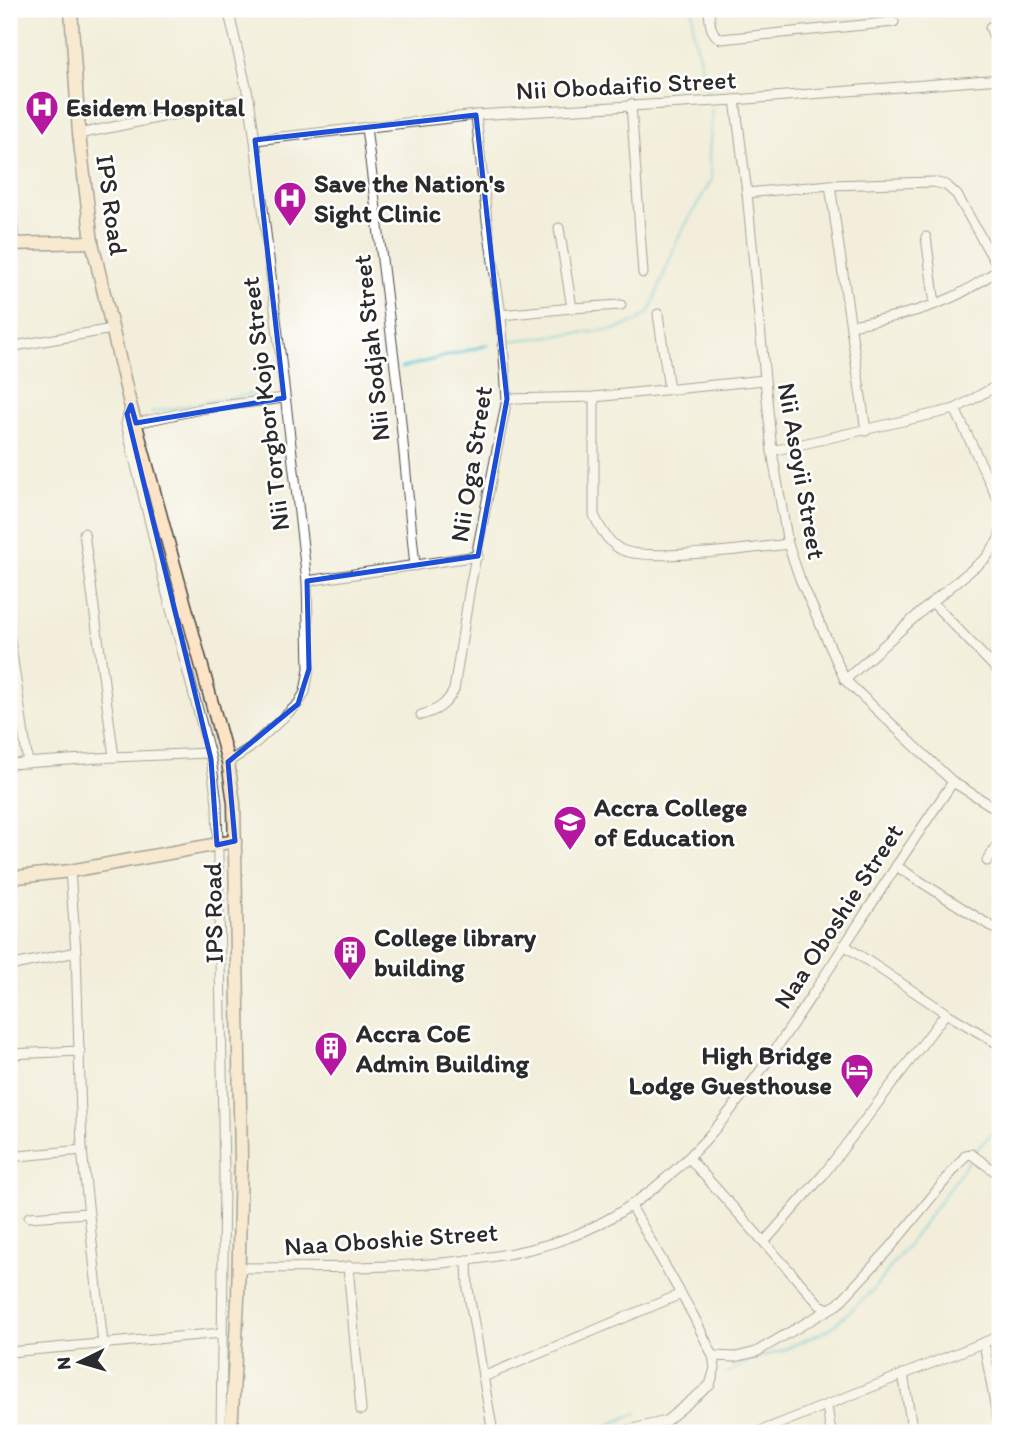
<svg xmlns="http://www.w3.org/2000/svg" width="1009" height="1442" font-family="Itim,sans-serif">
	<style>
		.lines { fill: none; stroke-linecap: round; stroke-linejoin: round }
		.stream { stroke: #57c2d1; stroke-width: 2.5 }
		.street-casing { stroke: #494845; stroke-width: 11 }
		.secondary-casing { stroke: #494845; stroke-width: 15 }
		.street { stroke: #fff; stroke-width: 9 }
		.secondary { stroke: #fee4c6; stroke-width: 12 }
		.marked { fill: none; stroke: #1d4ed8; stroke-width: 5; stroke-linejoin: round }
		.labels { text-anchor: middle; stroke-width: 5; stroke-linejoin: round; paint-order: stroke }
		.street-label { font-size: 26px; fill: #2b2b2b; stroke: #fff }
		.poi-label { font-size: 26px; font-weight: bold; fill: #2b2b2b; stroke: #fff; text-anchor: start }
	</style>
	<rect width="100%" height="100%" fill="#fff"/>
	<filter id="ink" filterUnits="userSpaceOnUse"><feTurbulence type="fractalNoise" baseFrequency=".0143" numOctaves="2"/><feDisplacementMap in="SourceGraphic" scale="14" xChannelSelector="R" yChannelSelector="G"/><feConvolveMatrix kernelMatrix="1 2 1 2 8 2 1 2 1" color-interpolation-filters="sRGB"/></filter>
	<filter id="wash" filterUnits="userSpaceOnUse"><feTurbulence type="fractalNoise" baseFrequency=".00686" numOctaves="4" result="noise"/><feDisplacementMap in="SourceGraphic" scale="28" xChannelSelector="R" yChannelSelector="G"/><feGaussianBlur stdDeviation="1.57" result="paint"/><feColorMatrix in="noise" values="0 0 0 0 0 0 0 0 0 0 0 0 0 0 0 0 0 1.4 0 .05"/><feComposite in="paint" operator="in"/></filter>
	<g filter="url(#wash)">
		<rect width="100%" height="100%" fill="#f2eedb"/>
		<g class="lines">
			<!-- stream -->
			<g class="stream">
				<path d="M 693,9 L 693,29 L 708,95"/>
				<path d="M 507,341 L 618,329 L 637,321 L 650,311 L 678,238 L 712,179 L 709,157 L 712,110"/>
				<path d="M 401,368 L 488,345"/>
				<path d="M 151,412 L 268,391"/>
				<path d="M 974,1152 L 1000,1125"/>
				<path d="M 726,1374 L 752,1359 L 781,1351 L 830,1329 L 872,1291 L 908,1245 L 971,1158"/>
				<path d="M 590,1433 L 637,1413"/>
			</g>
		</g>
	</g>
	<g filter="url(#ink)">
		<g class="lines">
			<defs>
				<g id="street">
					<path d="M 709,9 C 710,21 709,33 721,39 L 894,22"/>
					<path d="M 990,27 L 1000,53"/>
					<path d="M 735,100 L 747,193 L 772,451 L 788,544 L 800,579 L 845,680 L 953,782 L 1000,811"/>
					<path d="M 631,104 L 643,273"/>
					<path d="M 366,127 L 398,392 L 415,566"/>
					<path d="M 79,134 L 249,99"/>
					<path d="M 255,140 L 476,115 L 735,100 L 1000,79"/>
					<path d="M 9,177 L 14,244"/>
					<path d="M 830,185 L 866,431"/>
					<path d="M 747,193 L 830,185 L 933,182 L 946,185 L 957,195 L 999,269"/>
					<path d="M 926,237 L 935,304"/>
					<path d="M 572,308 L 621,305"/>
					<path d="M 658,314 L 669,389"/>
					<path d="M 501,315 L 572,308 L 559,228"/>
					<path d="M 851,325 C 886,319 920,312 953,297 C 969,290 985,278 1000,269"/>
					<path d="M 9,347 L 112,329"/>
					<path d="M 594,397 L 594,515 C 600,528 607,541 620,549 C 645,563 756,548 788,544"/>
					<path d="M 507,399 L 594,397 L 764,380"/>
					<path d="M 130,406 L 126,424 L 167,594 L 211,759 L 217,803 L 224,1175 L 221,1433"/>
					<path d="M 955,409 L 1000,504"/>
					<path d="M 136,423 L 205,408 L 284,398"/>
					<path d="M 772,451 L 955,409 L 1000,384"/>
					<path d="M 84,533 L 114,757"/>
					<path d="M 307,581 L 478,556"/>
					<path d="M 932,602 L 1000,673"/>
					<path d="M 9,633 L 28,763"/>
					<path d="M 845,680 L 932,602 L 986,558 L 999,539 L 1000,532"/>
					<path d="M 421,715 C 437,711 446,705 454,690 L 470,587 L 507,399 L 501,315 L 487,221 L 476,115"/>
					<path d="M 228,762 L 250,748 L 298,704 L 305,692 L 309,669 L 307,581 L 255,140 L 249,99 L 228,9"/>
					<path d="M 9,764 L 114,757 L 209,753"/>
					<path d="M 987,861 L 1000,840"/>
					<path d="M 896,866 L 1000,932"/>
					<path d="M 70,871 L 76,952 L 82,1150 L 103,1344"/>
					<path d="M 844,945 L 946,1013 L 1000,1045"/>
					<path d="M 9,966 L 76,952"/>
					<path d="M 9,1054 L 80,1051"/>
					<path d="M 9,1157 L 82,1150"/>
					<path d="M 689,1158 L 820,1305 L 829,1309"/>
					<path d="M 29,1217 L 88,1213"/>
					<path d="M 765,1241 L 823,1175 L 946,1013"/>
					<path d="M 467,1260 L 468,1289 L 493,1433"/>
					<path d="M 348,1266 L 361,1410"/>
					<path d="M 238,1268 C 338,1267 464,1272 559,1241 C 685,1199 758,1076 827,972 C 869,908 910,844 953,782"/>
					<path d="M 984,1343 L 1000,1433"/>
					<path d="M 9,1352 L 222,1333"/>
					<path d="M 713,1356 L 736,1357 L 756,1352 L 838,1304 L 890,1248 L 966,1155 L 971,1154 L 1000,1175"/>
					<path d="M 903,1374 L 913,1433"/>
					<path d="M 483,1377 L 681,1294"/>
					<path d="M 827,1406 L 831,1433"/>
					<path d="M 616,1433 L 666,1421 L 710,1385 L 715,1368 L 713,1356 L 693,1315 L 631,1206"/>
					<path d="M 756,1433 L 1000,1336"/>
				</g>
				<g id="secondary">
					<path d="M 71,9 L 79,134 L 92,242 L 129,400 L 228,762 L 234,803 L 241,1158 L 238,1299 L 231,1433"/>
					<path d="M 9,244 L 92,242"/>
					<path d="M 9,878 L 70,871 L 235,841"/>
				</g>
			</defs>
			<!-- street casing -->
			<use href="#street" class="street-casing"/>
			<!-- secondary casing -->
			<use href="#secondary" class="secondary-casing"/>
			<!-- street -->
			<use href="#street" class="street"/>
			<!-- secondary -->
			<use href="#secondary" class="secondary"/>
		</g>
	</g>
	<!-- marked area -->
	<path d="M0 0H1009V1442H0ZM 476,115 L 507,399 L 478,556 L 307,581 L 309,669 L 298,704 L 228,762 L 235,841 L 217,845 L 211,759 L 127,414 L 131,405 L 136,423 L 284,398 L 255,140 Z" fill="#f2eedb" fill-opacity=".55" fill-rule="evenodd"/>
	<path class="marked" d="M 476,115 L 507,399 L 478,556 L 307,581 L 309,669 L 298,704 L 228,762 L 235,841 L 217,845 L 211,759 L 127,414 L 131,405 L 136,423 L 284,398 L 255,140 Z"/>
	<!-- icons -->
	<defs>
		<symbol id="hospital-pin" viewBox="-11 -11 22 30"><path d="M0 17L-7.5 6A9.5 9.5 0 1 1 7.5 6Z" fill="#b5179e" stroke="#fff"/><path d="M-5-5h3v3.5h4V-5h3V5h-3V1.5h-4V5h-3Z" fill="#fff"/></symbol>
		<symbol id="university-pin" viewBox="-11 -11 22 30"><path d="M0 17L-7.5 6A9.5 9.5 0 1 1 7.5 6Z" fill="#b5179e" stroke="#fff"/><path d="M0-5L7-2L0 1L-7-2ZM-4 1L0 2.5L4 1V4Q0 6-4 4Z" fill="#fff"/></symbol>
		<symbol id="building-pin" viewBox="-11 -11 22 30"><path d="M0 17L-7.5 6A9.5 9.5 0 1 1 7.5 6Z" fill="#b5179e" stroke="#fff"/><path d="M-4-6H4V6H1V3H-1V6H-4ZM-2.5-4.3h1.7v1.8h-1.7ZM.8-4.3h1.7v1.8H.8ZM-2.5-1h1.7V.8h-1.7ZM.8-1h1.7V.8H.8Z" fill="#fff"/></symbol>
		<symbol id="hotel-pin" viewBox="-11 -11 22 30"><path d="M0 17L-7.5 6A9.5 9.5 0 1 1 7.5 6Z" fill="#b5179e" stroke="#fff"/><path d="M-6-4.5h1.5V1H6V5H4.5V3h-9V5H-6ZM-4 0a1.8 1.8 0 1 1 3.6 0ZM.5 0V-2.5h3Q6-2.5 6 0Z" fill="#fff"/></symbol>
	</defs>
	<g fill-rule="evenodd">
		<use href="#hospital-pin" x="23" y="88" width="38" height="52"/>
		<use href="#hospital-pin" x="271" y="179" width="38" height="52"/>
		<use href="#university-pin" x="551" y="803" width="38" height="52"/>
		<use href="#building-pin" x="331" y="933" width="38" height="52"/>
		<use href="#building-pin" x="312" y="1029" width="38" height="52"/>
		<use href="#hotel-pin" x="838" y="1051" width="38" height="52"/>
	</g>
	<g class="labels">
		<!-- street labels -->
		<g class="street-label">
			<text transform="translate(626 85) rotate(-3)" y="9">Nii Obodaifio Street</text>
			<text transform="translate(112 205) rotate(82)" y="9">IPS Road</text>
			<text transform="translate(371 348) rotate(-96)" y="9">Nii Sodjah Street</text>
			<text transform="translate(265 404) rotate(-97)" y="9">Nii Torgbor Kojo Street</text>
			<text transform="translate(471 464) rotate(-81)" y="9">Nii Oga Street</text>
			<text transform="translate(802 471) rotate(80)" y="9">Nii Asoyii Street</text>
			<text transform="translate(213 913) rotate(-91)" y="9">IPS Road</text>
			<text transform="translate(838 916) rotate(-57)" y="9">Naa Oboshie Street</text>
			<text transform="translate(391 1239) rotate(-4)" y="9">Naa Oboshie Street</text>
		</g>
		<!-- poi labels -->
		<g class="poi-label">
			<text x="66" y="116">Esidem Hospital</text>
			<text x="314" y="192">Save the Nation's<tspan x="314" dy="30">Sight Clinic</tspan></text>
			<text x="594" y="816">Accra College<tspan x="594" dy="30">of Education</tspan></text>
			<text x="374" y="946">College library<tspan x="374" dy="30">building</tspan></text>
			<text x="356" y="1042">Accra CoE<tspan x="356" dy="30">Admin Building</tspan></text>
			<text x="832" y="1064" text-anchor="end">High Bridge<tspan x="832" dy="30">Lodge Guesthouse</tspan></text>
		</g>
	</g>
	<!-- margin -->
	<rect width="1009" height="1442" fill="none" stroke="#fff" stroke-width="35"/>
	<!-- north arrow -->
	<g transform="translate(80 1362) rotate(265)" stroke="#ffffff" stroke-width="5" paint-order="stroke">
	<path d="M0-5L12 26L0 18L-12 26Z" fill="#2b2b2b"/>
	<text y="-10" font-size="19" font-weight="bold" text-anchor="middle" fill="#2b2b2b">N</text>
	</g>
</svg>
